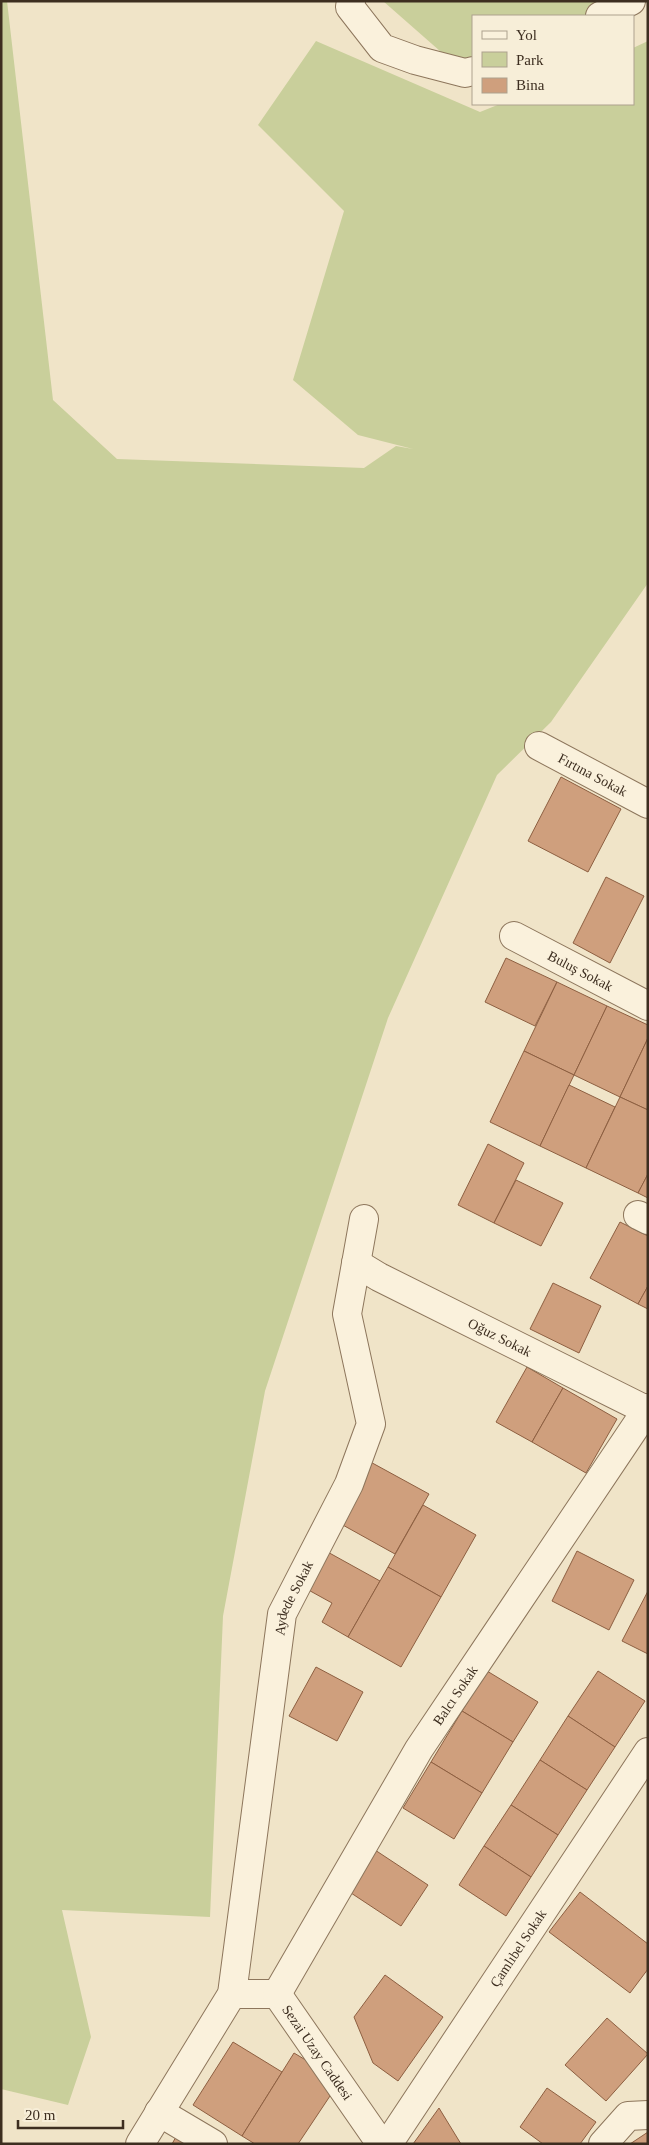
<svg xmlns="http://www.w3.org/2000/svg" width="649" height="2145" font-family="'Times New Roman',serif">
	<style>
		.green { fill: #c9cf9b }
		.building { fill: #cf9f7d; stroke: #8d5f41 }
		.lines { fill: none; stroke-linecap: round; stroke-linejoin: round }
		.minor-casing { stroke: #8d765c; stroke-width: 30 }
		.minor { stroke: #faf1dc; stroke-width: 28 }
		.labels { text-anchor: middle; stroke-width: 4; stroke-linejoin: round; paint-order: stroke }
		.street-label { font-size: 14px; fill: #3d2e20; stroke: #f7eed8 }
	</style>
	<rect width="100%" height="100%" fill="#f0e4c8"/>
	<!-- green -->
	<g class="green">
		<path d="M 1,1 L 7,1 L 53,400 L 117,459 L 364,468 L 396,446 L 413,449 L 358,435 L 293,380 L 344,211 L 258,125 L 316,41 L 480,112 L 500,104 L 633,104 L 633,48 L 648,41 L 648,583 L 551,722 L 497,775 L 388,1018 L 265,1391 L 223,1616 L 210,1917 L 62,1910 L 91,2037 L 68,2105 L 1,2089 Z"/>
		<path d="M 383,1 L 630,1 L 595,16 L 473,16 L 473,69 L 465,73 Z"/>
	</g>
	<!-- building -->
	<g class="building">
		<path d="M 561,777 L 621,809 L 588,872 L 528,841 Z"/>
		<path d="M 606,877 L 644,896 L 610,963 L 573,943 Z"/>
		<path d="M 506,958 L 557,982 L 535,1026 L 485,1002 Z"/>
		<path d="M 557,982 L 607,1006 L 574,1075 L 524,1051 Z"/>
		<path d="M 607,1006 L 648,1025 L 648,1038 L 620,1097 L 574,1075 Z"/>
		<path d="M 648,1038 L 648,1110 L 620,1097 Z"/>
		<path d="M 524,1051 L 574,1075 L 540,1146 L 490,1122 Z"/>
		<path d="M 569,1085 L 615,1107 L 586,1168 L 540,1146 Z"/>
		<path d="M 620,1097 L 648,1110 L 648,1174 L 638,1193 L 586,1168 Z"/>
		<path d="M 488,1144 L 524,1163 L 494,1223 L 458,1205 Z"/>
		<path d="M 648,1174 L 648,1198 L 638,1193 Z"/>
		<path d="M 516,1180 L 563,1203 L 541,1246 L 494,1223 Z"/>
		<path d="M 620,1222 L 648,1236 L 648,1286 L 638,1304 L 590,1278 Z"/>
		<path d="M 553,1283 L 601,1306 L 579,1353 L 530,1329 Z"/>
		<path d="M 648,1286 L 648,1309 L 638,1304 Z"/>
		<path d="M 527,1367 L 563,1388 L 532,1442 L 496,1422 Z"/>
		<path d="M 563,1388 L 617,1419 L 586,1473 L 532,1442 Z"/>
		<path d="M 365,1459 L 429,1494 L 395,1554 L 332,1519 Z"/>
		<path d="M 423,1505 L 476,1535 L 441,1597 L 388,1567 Z"/>
		<path d="M 324,1550 L 380,1581 L 348,1637 L 322,1622 L 332,1603 L 303,1587 Z"/>
		<path d="M 577,1551 L 634,1580 L 609,1630 L 552,1601 Z"/>
		<path d="M 388,1567 L 441,1597 L 401,1667 L 348,1637 Z"/>
		<path d="M 648,1591 L 648,1654 L 622,1641 Z"/>
		<path d="M 316,1667 L 363,1692 L 337,1741 L 289,1716 Z"/>
		<path d="M 487,1671 L 538,1702 L 513,1742 L 462,1711 Z"/>
		<path d="M 598,1671 L 645,1701 L 615,1747 L 568,1716 Z"/>
		<path d="M 462,1711 L 513,1742 L 482,1793 L 431,1762 Z"/>
		<path d="M 568,1716 L 615,1747 L 587,1790 L 540,1760 Z"/>
		<path d="M 540,1760 L 587,1790 L 558,1835 L 511,1805 Z"/>
		<path d="M 431,1762 L 482,1793 L 454,1839 L 403,1808 Z"/>
		<path d="M 511,1805 L 558,1835 L 531,1877 L 484,1846 Z"/>
		<path d="M 484,1846 L 531,1877 L 506,1916 L 459,1885 Z"/>
		<path d="M 375,1850 L 428,1885 L 401,1926 L 348,1891 Z"/>
		<path d="M 580,1892 L 648,1944 L 648,1969 L 630,1993 L 549,1932 Z"/>
		<path d="M 385,1975 L 443,2017 L 398,2081 L 373,2063 L 354,2017 Z"/>
		<path d="M 607,2018 L 648,2054 L 606,2101 L 565,2065 Z"/>
		<path d="M 233,2042 L 282,2072 L 242,2136 L 193,2105 Z"/>
		<path d="M 294,2053 L 314,2065 L 330,2096 L 298,2144 L 255,2144 L 242,2136 Z"/>
		<path d="M 547,2088 L 596,2122 L 580,2144 L 543,2144 L 520,2127 Z"/>
		<path d="M 439,2108 L 461,2144 L 413,2144 Z"/>
		<path d="M 648,2132 L 648,2144 L 630,2144 Z"/>
		<path d="M 177,2135 L 191,2144 L 172,2144 Z"/>
	</g>
	<g class="lines">
		<defs>
			<g id="minor">
				<path d="M 351,1 L 350,7 L 382,48 L 415,60 L 465,73 L 473,71"/>
				<path d="M 600,16 L 631,1"/>
				<path id="s1" d="M 539,746 L 648,804"/>
				<path id="s2" d="M 514,936 L 648,1006"/>
				<path d="M 638,1215 L 648,1220"/>
				<path id="s3" d="M 356,1263 L 379,1277 L 646,1410"/>
				<path id="s4" d="M 232,1994 L 277,1994 L 381,2144"/>
				<path id="s5" d="M 277,1994 L 419,1749 L 648,1408"/>
				<path d="M 159,2112 L 213,2144"/>
				<path id="s6" d="M 140,2144 L 232,1994 L 282,1614 L 349,1484 L 371,1424 L 347,1314 L 364,1219"/>
				<path id="s7" d="M 388,2144 L 648,1752"/>
				<path d="M 603,2144 L 628,2116 L 648,2115"/>
			</g>
		</defs>
		<!-- minor casing -->
		<use href="#minor" class="minor-casing"/>
		<!-- minor -->
		<use href="#minor" class="minor"/>
	</g>
	<g class="labels">
		<!-- street labels -->
		<g class="street-label">
			<text dy="5" stroke="none"><textPath href="#s1" startOffset="61">Fırtına Sokak</textPath></text>
			<text dy="5" stroke="none"><textPath href="#s2" startOffset="75">Buluş Sokak</textPath></text>
			<text dy="5" stroke="none"><textPath href="#s3" startOffset="162">Oğuz Sokak</textPath></text>
			<text dy="5" stroke="none"><textPath href="#s6" startOffset="578">Aydede Sokak</textPath></text>
			<text dy="5" stroke="none"><textPath href="#s5" startOffset="348">Balcı Sokak</textPath></text>
			<text dy="5" stroke="none"><textPath href="#s7" startOffset="235">Çamlıbel Sokak</textPath></text>
			<text dy="5" stroke="none"><textPath href="#s4" startOffset="116">Sezai Uzay Caddesi</textPath></text>
		</g>
	</g>
	<!-- border -->
	<rect width="649" height="2145" fill="none" stroke="#3d2e20" stroke-width="5"/>
	<!-- legend -->
	<rect x="472" y="15" width="162" height="90" fill="#f7eed8" stroke="#ada18e"/>
	<rect x="482" y="31" width="25" height="8" fill="#faf1dc" stroke="#ada18e"/>
	<text x="516" y="40" font-size="15" fill="#3d2e20">Yol</text>
	<rect x="482" y="52" width="25" height="15" fill="#c9cf9b" stroke="#ada18e"/>
	<text x="516" y="65" font-size="15" fill="#3d2e20">Park</text>
	<rect x="482" y="78" width="25" height="15" fill="#cf9f7d" stroke="#ada18e"/>
	<text x="516" y="90" font-size="15" fill="#3d2e20">Bina</text>
	<!-- scale -->
	<path d="M18 2120v8h105v-8" fill="none" stroke="#3d2e20" stroke-width="2.5"/>
	<text x="25" y="2120" font-size="15" fill="#3d2e20" stroke="#f7eed8" stroke-width="4" paint-order="stroke">20 m</text>
</svg>
